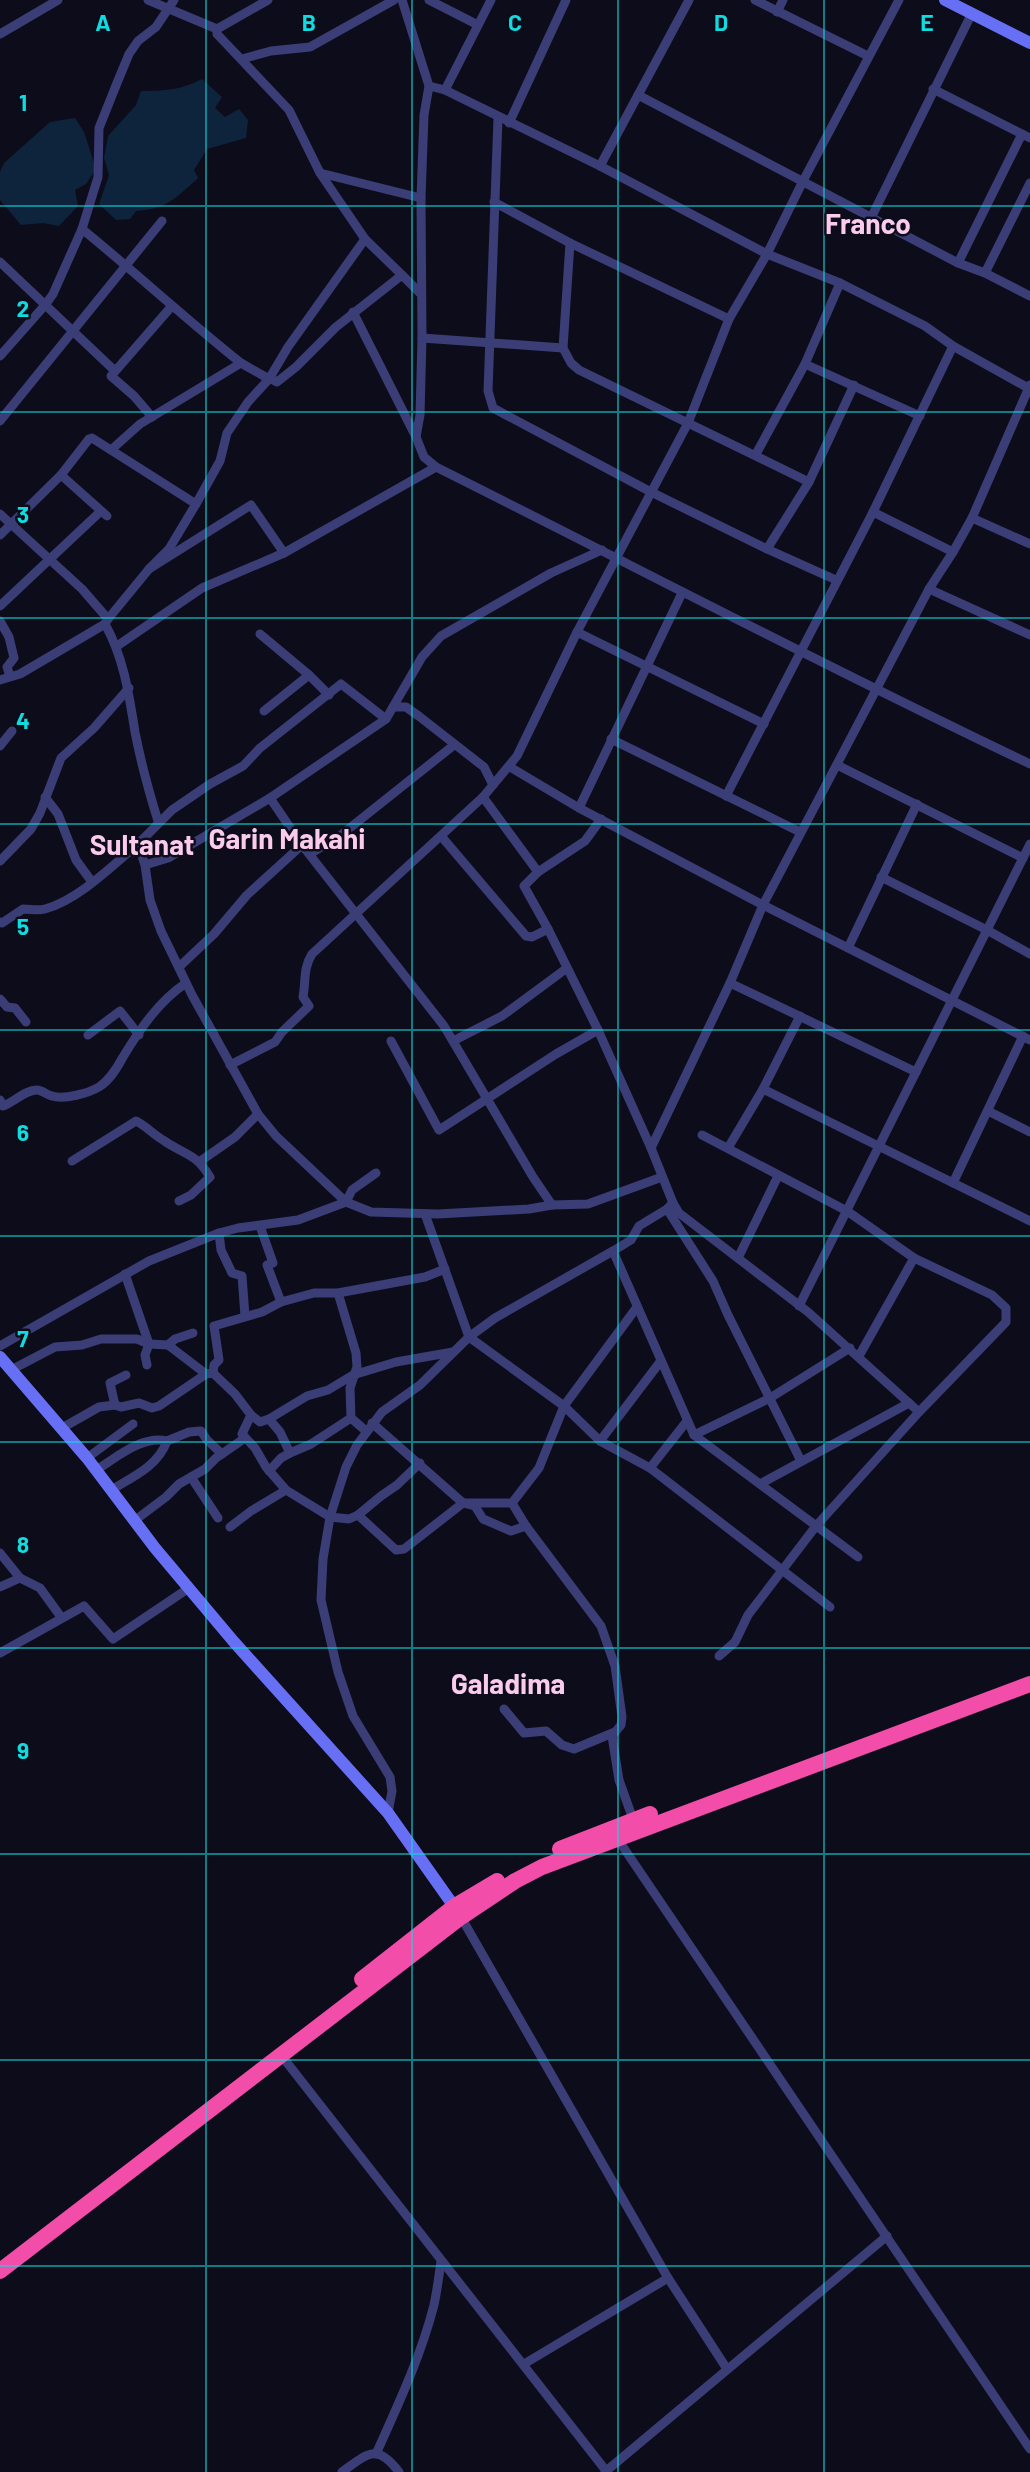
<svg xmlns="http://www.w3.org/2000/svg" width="1030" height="2472" font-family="Barlow,sans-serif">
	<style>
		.water { fill: #0e233c }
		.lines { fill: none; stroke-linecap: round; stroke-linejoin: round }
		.street { stroke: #3a3d76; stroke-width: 9 }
		.secondary { stroke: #676ff4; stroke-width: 12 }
		.highway { stroke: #f24da9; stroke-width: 16 }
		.grid { fill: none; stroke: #10dce0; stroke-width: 2; stroke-opacity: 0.55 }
		.labels { text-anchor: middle; stroke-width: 5; stroke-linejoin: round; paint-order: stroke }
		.district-label { font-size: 28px; font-weight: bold; fill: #fbcbed; stroke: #0d0c1a }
		.grid-label { font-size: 23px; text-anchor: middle; font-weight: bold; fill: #10dce0; stroke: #0d0c1a; stroke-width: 5; stroke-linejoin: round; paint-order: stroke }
	</style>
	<rect width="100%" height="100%" fill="#0d0c1a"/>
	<!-- water -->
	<g class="water">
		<path d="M 202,79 L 222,97 L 215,108 L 225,117 L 239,109 L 248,120 L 246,138 L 207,149 L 194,170 L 198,178 C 176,198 167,209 136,211 L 130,219 L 116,220 L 99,204 L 109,175 L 104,158 L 108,136 L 136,105 L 141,91 C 164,91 181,90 202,79 Z"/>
		<path d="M 75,118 L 84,132 L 96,169 L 86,184 L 75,190 L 78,206 L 59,226 L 43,223 L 21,225 L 0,200 L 0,172 L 4,163 L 50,122 Z"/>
	</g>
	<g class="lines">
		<!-- street -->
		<g class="street">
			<path d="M 148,0 L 217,29 L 268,0"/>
			<path d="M 402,0 L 429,86 L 424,115 L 421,198 L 422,338 L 420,415 L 416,437 L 424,457 L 436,467 C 634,566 830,669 1030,764"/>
			<path d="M 429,0 L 478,25"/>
			<path d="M 755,0 L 868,56"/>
			<path d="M 777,12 L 783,0"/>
			<path d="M 217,29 L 217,34 L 289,110 L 320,173 L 365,239 L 402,275"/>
			<path d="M 0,34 L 58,0"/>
			<path d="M 242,59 L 271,51 L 310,47 L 394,0"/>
			<path d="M 429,86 L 445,90 L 600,166 L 767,254 L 840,283 L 925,326 L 953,346 L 1030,389"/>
			<path d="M 933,89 L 1030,138"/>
			<path d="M 445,90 L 491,0"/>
			<path d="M 638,95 L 958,263 L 985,273 L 1030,296"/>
			<path d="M 498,118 L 488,391 L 493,408 L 651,492 L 767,549 L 836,580"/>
			<path d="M 509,123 L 566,0"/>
			<path d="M 600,166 L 689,0"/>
			<path d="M 320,173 L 421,198"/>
			<path d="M 494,202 L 570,243 L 729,319"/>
			<path d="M 872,216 L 972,13"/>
			<path d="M 82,229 C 136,273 187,320 241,363"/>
			<path d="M 570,243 L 563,348 L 571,363 L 579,370 L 809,482"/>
			<path d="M 0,262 L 115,371"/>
			<path d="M 958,263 L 1022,134"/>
			<path d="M 985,273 L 1030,183"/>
			<path d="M 353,312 L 416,437"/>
			<path d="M 422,338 L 563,348"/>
			<path d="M 0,356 L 46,304 L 53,294 L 82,229 L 98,177 L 99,128 L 117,83 L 129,54 L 138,41 L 156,27 L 174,0"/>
			<path d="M 805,364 L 920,416"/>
			<path d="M 270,378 L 277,382 L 296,367 L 336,327 L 402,275 L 420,293"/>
			<path d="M 152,417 L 134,396 L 111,376 L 171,307"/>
			<path d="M 0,421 L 162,221"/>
			<path d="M 111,450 L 140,424 L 241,363 L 269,379"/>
			<path d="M 756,454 L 805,364 L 840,283"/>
			<path d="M 61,475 L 107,516"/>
			<path d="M 873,512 L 953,552"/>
			<path d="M 0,514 L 82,589 L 108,619 L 105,624 C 124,658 129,695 135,732 C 141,763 149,792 158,821"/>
			<path d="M 972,518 L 1030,544"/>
			<path d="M 0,535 L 61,475 L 89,439 L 92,438 L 196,504"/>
			<path d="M 767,549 L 809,482 L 854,385"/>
			<path d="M 149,569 L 169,549 L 196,504 L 220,461 L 227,433 L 248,402 L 269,379 L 288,347 L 365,239"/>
			<path d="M 929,589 L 1030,635"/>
			<path d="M 0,606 L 101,511"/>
			<path d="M 108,619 L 149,569 L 251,505 L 284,553"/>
			<path d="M 0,621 L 9,637 L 14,658 L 7,667 L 10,676"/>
			<path d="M 577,632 L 764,724"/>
			<path d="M 260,634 L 309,675 L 329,695"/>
			<path d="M 117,646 L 202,588 L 284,553 L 436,467"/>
			<path d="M 0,680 L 20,674 L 105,624"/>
			<path d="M 393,707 L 406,707 L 420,717 L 484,767 L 493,785"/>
			<path d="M 264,711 L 309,675"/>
			<path d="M 386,719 L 422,657 L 441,636 L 551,573 L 602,550"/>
			<path d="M 611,739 L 800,832"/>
			<path d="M 0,746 L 12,731"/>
			<path d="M 837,765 L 1023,858"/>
			<path d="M 510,767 L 579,808 L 763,905 L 1030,1040"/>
			<path d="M 726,796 L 873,512 L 953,346"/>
			<path d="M 45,797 L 58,814 L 76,860 L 92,882"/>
			<path d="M 483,797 L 538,872"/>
			<path d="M 270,798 L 302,845 L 444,1026 L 533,1177 L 552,1205"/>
			<path d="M 579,808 L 682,593"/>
			<path d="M 601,819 L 585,841 L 538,872 L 524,886 L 548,929 L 598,1030 L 651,1148"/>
			<path d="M 441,836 L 526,936 L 532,937 L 548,929"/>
			<path d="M 310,854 L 341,835 L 454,745"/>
			<path d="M 0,861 L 31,829 L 40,813 L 61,758 L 94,728 L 129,688"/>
			<path d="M 145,865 L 168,858 L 270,798 L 386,719 L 341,684 L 260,748 L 243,766 L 210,784 L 172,810 L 138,844 L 145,865 L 150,900 L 161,931 L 192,995 L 258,1114 L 276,1136 L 346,1202 L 352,1190 L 376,1173"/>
			<path d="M 881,877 L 987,930 L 1030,954"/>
			<path d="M 0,922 L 2,923 L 23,909 C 31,909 37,911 45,909 C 78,900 112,866 138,844"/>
			<path d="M 848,948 L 917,804"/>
			<path d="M 179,967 L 214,934 L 247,895 L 302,845"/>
			<path d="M 730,983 L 916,1072"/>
			<path d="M 0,999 L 7,1007 L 15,1008 L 26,1022"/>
			<path d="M 88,1035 L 120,1011 L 139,1035"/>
			<path d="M 391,1041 L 439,1130 L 556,1054 L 598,1030"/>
			<path d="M 453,1041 L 502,1016 L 567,968"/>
			<path d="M 230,1065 L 275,1042 L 282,1032 L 309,1006 L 303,997 C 306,981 303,968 312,954 L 483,797 L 517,756 L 577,632 L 688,423 L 729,319 L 767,254 L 803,181 L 899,0"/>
			<path d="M 763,1089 L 1030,1221"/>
			<path d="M 0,1100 L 3,1106 C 14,1102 25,1090 37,1090 C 42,1090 47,1095 52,1096 C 64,1100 89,1093 99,1087 C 110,1080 117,1068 123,1057 C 140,1029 159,1001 186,983"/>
			<path d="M 988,1111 L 1030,1132"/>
			<path d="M 702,1135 L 847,1211 L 914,1258 L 992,1295 L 1006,1308 L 1006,1322 L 919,1412 L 816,1526 L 748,1615 L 735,1642 L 719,1656"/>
			<path d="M 728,1148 L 763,1089 L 800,1016"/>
			<path d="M 72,1161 L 136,1121 C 146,1126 153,1134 163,1140 C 184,1155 195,1152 210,1177 L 191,1195 L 179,1201"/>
			<path d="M 199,1162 L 235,1137 L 258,1114"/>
			<path d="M 953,1183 L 1023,1036"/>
			<path d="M 673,1203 L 667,1209 L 639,1226 L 631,1240 L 613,1251 L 694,1435 L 770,1398 L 850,1348"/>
			<path d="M 667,1209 L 713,1281 L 728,1315 L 801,1461"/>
			<path d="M 425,1214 L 469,1337 L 564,1406 L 600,1441 L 650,1468 L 830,1607"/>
			<path d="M 260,1226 L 273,1263 L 267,1265 L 281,1302"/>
			<path d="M 219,1233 L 221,1250 L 232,1273 L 242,1276 L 245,1316"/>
			<path d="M 738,1258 L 778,1176"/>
			<path d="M 125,1274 L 149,1344 L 145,1355 L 147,1365"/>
			<path d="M 338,1293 L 356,1353 L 357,1367 L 350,1388 L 351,1418 L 366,1431"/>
			<path d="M 799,1306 L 1030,844"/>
			<path d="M 168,1345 L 175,1339 L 193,1333"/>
			<path d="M 0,1346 L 149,1261 L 219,1233 L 238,1228 L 298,1220 L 346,1202 L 371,1212 L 438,1214 L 529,1209 L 552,1205 L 588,1204 L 662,1177"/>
			<path d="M 859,1356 L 914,1258"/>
			<path d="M 11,1370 L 55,1347 L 82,1345 L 101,1339 L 137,1339 L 149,1344 L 168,1345 L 206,1374 L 213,1373 L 235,1394 L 251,1415 L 242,1434 L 255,1448 L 266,1467 L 286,1490 L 330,1517 L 349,1519 L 358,1515 L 381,1496 L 397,1485 L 420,1463"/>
			<path d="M 213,1373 L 214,1365 L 219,1360 L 214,1326 L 262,1312 L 281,1302 L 314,1293 L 338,1293 L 425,1277 L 445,1269"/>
			<path d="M 115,1405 L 110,1383 L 126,1375"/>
			<path d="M 919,1412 L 808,1312 L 679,1213 L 673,1203 L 651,1148 L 730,983 L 763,905 L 929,589 L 953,552 L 972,518 L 1030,385"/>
			<path d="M 251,1415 L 260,1422 L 269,1419 L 307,1396 L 328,1390 L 353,1375 L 396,1362 L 453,1352"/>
			<path d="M 269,1419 L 280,1432 L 290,1453 L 311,1444 L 351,1418"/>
			<path d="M 372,1423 L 463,1503 L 475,1506 L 483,1519 L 511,1531 L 526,1526"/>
			<path d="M 62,1428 L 99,1407 L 115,1405 L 121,1407 L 139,1403 L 152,1408 L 159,1406 L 206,1374"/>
			<path d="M 694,1435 L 858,1557"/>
			<path d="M 600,1441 L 660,1362"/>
			<path d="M 87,1458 L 133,1424"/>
			<path d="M 650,1468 L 687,1421"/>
			<path d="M 96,1470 C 116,1458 142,1435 167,1441 L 189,1432 L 201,1431 L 207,1440 L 222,1454"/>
			<path d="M 269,1471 L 281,1458 L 290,1453"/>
			<path d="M 191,1477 L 218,1518"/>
			<path d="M 760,1484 L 909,1403"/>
			<path d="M 111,1490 C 133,1477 158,1466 167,1441"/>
			<path d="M 512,1503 L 526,1526 L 601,1626 L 615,1666 L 622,1717 L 621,1725 L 612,1736 L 619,1780 L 634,1822"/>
			<path d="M 358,1515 L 396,1550 L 404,1549 L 463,1503 L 512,1503 L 539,1468 L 564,1406 L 637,1307"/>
			<path d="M 134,1521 L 166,1497 L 179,1484 L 205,1469 L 216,1458 L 245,1438"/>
			<path d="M 230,1527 L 251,1511 L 286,1490"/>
			<path d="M 0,1553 L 20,1578 L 40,1588 L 61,1617"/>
			<path d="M 0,1587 L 20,1578"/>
			<path d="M 0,1653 L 84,1606 L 113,1639 L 189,1588"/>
			<path d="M 504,1709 L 524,1733 L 546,1731 L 562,1745 L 574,1749 L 615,1732"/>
			<path d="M 388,1813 L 392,1791 L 390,1777 L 353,1716 L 338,1672 L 321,1600 L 323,1559 L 330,1517 L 346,1467 L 357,1445 L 382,1412 L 420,1385 L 469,1337 L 495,1318 L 613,1251"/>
			<path d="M 617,1838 L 1030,2449"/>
			<path d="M 461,1917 L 668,2278 L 727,2369"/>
			<path d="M 281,2055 L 607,2472"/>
			<path d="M 524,2364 L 668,2278"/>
			<path d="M 376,2454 C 398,2405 421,2356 434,2305 C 437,2291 439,2276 441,2261"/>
			<path d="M 342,2472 C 368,2453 377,2443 399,2472"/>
			<path d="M 605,2472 L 887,2236"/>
		</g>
		<!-- secondary -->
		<g class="secondary">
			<path d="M 945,0 L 1030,43"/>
			<path d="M 0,1357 L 87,1458 L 155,1548 L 234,1642 L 388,1813 L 458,1912"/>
		</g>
		<!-- highway -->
		<g class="highway">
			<path d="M 560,1849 L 650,1814"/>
			<path d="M 362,1979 L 455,1906 L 497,1881"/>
			<path d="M 0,2271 L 461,1917 L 515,1881 L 542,1867 L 1030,1684"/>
		</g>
	</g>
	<!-- grid -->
	<path class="grid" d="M 206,0 L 206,2472M 412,0 L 412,2472M 618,0 L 618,2472M 824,0 L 824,2472M 0,206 L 1030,206M 0,412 L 1030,412M 0,618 L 1030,618M 0,824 L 1030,824M 0,1030 L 1030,1030M 0,1236 L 1030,1236M 0,1442 L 1030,1442M 0,1648 L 1030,1648M 0,1854 L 1030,1854M 0,2060 L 1030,2060M 0,2266 L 1030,2266"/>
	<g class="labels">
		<!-- district labels -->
		<g class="district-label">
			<text x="868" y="234">Franco</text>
			<text x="287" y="849">Garin Makahi</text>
			<text x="142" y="855">Sultanat</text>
			<text x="508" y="1694">Galadima</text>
		</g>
	</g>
	<g class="grid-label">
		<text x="103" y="31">A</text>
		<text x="309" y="31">B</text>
		<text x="515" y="31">C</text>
		<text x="721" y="31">D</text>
		<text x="927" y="31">E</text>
		<text x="23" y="111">1</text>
		<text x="23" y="317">2</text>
		<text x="23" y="523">3</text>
		<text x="23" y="729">4</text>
		<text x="23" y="935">5</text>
		<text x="23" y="1141">6</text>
		<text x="23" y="1347">7</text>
		<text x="23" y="1553">8</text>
		<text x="23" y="1759">9</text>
	</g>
</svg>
